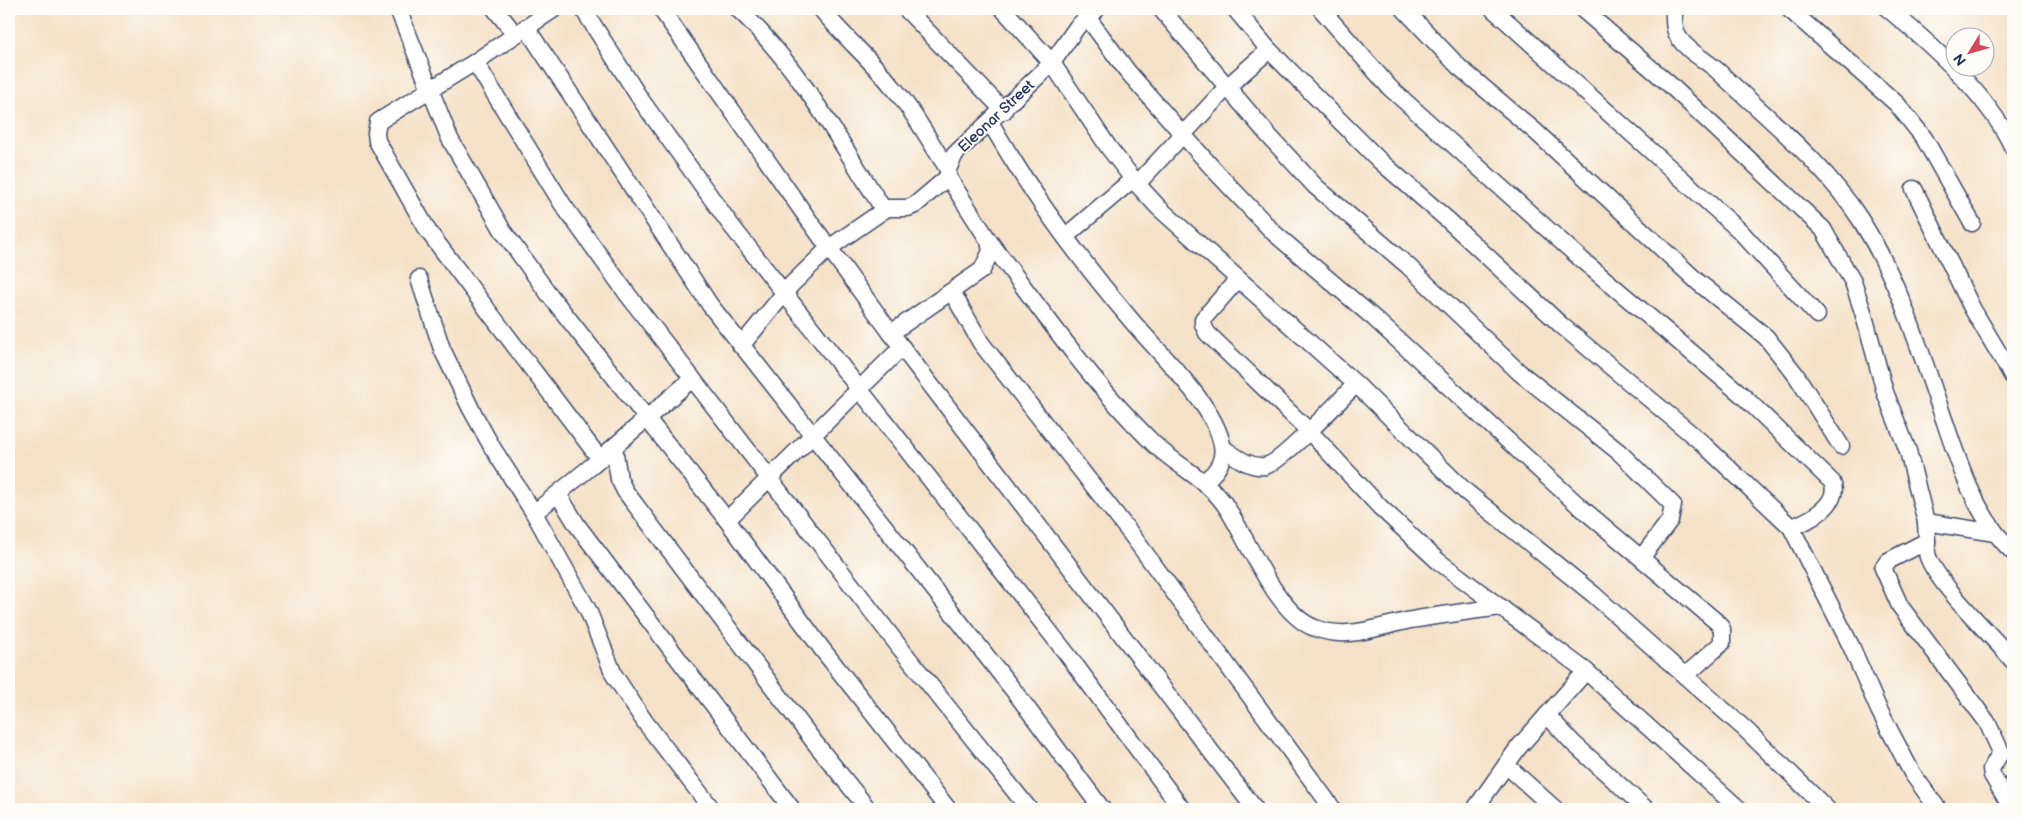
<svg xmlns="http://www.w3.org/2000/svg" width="2022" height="818" font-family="'Balsamiq Sans',sans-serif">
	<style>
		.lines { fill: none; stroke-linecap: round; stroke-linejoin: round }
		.street-casing { stroke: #3c4a6e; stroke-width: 19 }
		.street { stroke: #fff; stroke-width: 16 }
		.labels { text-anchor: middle; stroke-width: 4; stroke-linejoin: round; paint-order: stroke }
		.street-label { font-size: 15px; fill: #1b2f5e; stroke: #fdfcf7 }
	</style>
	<rect width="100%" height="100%" fill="#fdfcf7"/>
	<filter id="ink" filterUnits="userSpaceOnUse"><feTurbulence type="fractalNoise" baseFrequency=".02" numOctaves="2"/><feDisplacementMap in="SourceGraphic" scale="10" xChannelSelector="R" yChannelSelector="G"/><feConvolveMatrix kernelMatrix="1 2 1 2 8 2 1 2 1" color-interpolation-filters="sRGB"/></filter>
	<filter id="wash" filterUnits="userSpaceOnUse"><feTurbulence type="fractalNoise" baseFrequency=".0096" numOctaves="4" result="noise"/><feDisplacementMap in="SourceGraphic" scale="20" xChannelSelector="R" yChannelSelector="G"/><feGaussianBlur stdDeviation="1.12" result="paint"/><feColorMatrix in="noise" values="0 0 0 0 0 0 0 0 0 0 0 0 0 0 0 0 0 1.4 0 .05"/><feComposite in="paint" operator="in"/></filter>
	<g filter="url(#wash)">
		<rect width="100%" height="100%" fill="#f5e1c7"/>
	</g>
	<g filter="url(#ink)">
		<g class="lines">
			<defs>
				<g id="street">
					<path d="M 398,9 L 450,139 L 503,231 L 548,293 L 727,520 L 822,649 L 948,809"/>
					<path d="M 495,9 L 515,34"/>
					<path d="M 554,9 L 475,62 L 384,118 L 378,122 L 376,133 L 377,141 L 428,231 L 600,459"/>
					<path d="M 583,9 L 641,100 L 730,224 L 1067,654 L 1182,809"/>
					<path d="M 661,9 L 808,219 L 891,333 L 1255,809"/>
					<path d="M 738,9 C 799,66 839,141 884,210"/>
					<path d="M 821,9 C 843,36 870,59 892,86 C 914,111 929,141 948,169"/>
					<path d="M 906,9 L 1004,111"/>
					<path d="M 1003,9 L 1052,63 L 1109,148 L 1137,184 L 1159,208 L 1356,384 L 1465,491 L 1593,594 L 1693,683 L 1746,730 L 1827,809"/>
					<path d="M 1161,9 L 1269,136 L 1315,186 L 1407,265 L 1519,372 L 1619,452 L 1673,505 L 1670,520 L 1642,557"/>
					<path d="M 1235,9 L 1269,50 L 1380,161 L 1449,221 L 1561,325 L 1701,442 L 1791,527 L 1851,646 L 1879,710 L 1912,773 L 1938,809"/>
					<path d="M 1321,9 L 1390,88 L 1582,260 L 1742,395 L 1832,482 C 1842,503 1807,523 1791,527"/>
					<path d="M 1404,9 L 1459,67 L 1536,132 L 1698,282 L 1766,337 L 1796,375 L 1841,446"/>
					<path d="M 1493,9 L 1740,231 L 1817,315"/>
					<path d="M 1582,9 L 1668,83 L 1823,229 L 1853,282 L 1863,312 L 1885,392 L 1908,451 L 1926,522 L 1927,541 L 1888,561 L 1883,568 L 1900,606 L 1987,722 L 2001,752 L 1991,769 L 1992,775 L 2012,809"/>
					<path d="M 1674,9 C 1674,19 1673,29 1679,38 C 1688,52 1706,60 1719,72 C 1767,118 1823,162 1860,219 C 1896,275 1916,338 1938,402 C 1956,453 1972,514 2013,552"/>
					<path d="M 1789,9 L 1897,104 L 1924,138 L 1972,223"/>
					<path d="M 1888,9 C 1931,44 1990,97 2013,148"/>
					<path d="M 1087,17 L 1128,72 L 1215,171 L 1274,233 L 1375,319 L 1578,505 L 1718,623 L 1722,629 L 1722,643 L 1685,676"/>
					<path d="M 526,27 L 710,305 L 1018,696 L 1102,809"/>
					<path d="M 475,62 L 563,205 L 628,295 L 901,649 L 1029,809"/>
					<path d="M 990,122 C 1030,192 1079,259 1131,320 C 1157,351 1208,399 1220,437 C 1227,457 1219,471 1203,482"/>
					<path d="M 1137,184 L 1227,87 L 1269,50"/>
					<path d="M 1914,189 L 1972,308 L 2013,377"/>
					<path d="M 1066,236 L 1133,179"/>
					<path d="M 989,241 C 1040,308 1091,382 1151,441 C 1174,465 1209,479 1227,508 C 1248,540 1277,615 1315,628 C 1349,641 1378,626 1411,620 C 1441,615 1470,611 1501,607"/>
					<path d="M 419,279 L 442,349 L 471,409 L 492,447 L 534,513 L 588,610 L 614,675 L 645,722 L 712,809"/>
					<path d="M 1238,279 L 1203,319 L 1203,324 L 1207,333 L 1309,431 L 1380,507 L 1438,561 L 1586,671 L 1739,809"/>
					<path d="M 952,292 L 981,343 L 1131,534 L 1333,809"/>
					<path d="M 891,333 L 982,270 L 991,251 L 989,241 L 948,177 L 948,169 L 955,154 L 1052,63 L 1077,27 L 1097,9"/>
					<path d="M 741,346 L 792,284 L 829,248 L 887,208 L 908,208 L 915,205 L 948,177"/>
					<path d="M 614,447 L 619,479 L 625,491 L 815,743 L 868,809"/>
					<path d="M 1223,448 C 1235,456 1249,468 1265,466 C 1280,464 1342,398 1356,384"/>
					<path d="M 558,494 L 577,525 L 792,809"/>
					<path d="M 534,513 L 593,465 L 692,379"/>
					<path d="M 727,520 L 902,347"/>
					<path d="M 1926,522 L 1995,533"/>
					<path d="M 1927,541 C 1927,547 1926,552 1928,557 C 1939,586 1991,634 2013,661"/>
					<path d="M 1547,715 L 1573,743 L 1646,809"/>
					<path d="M 1506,765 L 1555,809"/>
					<path d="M 1475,809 L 1518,748 L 1586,671"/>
				</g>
			</defs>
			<!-- street casing -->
			<use href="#street" class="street-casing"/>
			<!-- street -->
			<use href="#street" class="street"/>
		</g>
	</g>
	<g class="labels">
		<!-- street labels -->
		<g class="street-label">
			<text transform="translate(996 116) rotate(-43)" y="5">Eleonar Street</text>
		</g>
	</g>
	<!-- margin -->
	<rect width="2022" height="818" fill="none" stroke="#fdfcf7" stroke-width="30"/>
	<!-- north arrow -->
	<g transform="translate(1970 52) rotate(233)"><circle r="24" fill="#fdfcf7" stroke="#a3aaba"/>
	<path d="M0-4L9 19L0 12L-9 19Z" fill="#d1495b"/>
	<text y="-8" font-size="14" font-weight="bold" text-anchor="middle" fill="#1b2f5e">N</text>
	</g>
</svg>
